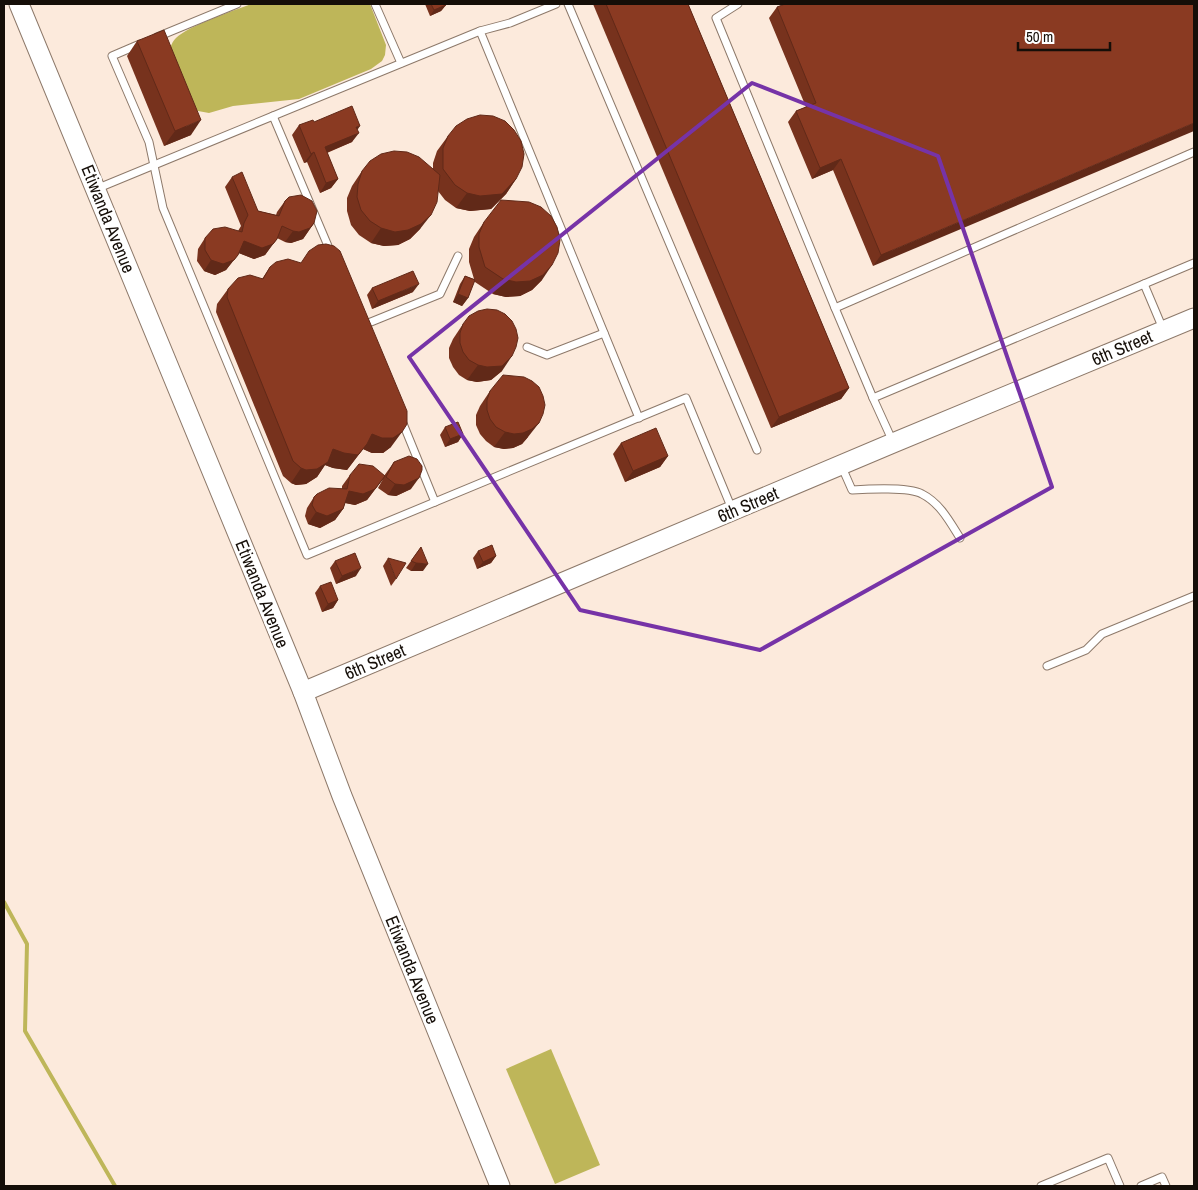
<svg xmlns="http://www.w3.org/2000/svg" width="1198" height="1190" font-family="'Archivo Narrow',sans-serif">
	<style>
		.water { fill: #beb659 }
		.lines { fill: none; stroke-linecap: round; stroke-linejoin: round }
		.stream { stroke: #beb659; stroke-width: 4 }
		.lane-casing { stroke: #8d796a; stroke-width: 9 }
		.secondary-casing { stroke: #8d796a; stroke-width: 21 }
		.lane { stroke: #fff; stroke-width: 7 }
		.secondary { stroke: #fff; stroke-width: 19 }
		.wall { fill: #77321d }
		.shaded-wall { fill: #612918 }
		.building { fill: #8a3a22; stroke: #612918 }
		.marked { fill: none; stroke: #7633a7; stroke-width: 4; stroke-linejoin: round }
		.labels { text-anchor: middle; stroke-width: 5; stroke-linejoin: round; paint-order: stroke }
		.street-label { font-size: 18px; fill: #150e08; stroke: #fff }
	</style>
	<rect width="100%" height="100%" fill="#fceadc"/>
	<!-- water -->
	<g class="water">
		<path d="M 251,4 L 370,4 L 386,45 L 385,55 L 382,61 L 371,69 L 299,99 L 233,106 L 209,113 L 198,111 L 193,107 L 169,51 C 171,46 172,42 176,38 C 188,26 233,11 251,4 Z"/>
		<path d="M 551,1049 L 600,1165 L 555,1184 L 506,1069 Z"/>
	</g>
	<g class="lines">
		<!-- stream -->
		<path class="stream" d="M 4,902 L 27,944 L 25,1031 L 115,1186"/>
		<defs>
			<g id="lane">
				<path d="M 375,4 L 401,63"/>
				<path d="M 568,4 L 757,450"/>
				<path d="M 738,4 L 716,18 L 835,308 L 1194,152"/>
				<path d="M 480,31 L 510,23 L 556,4"/>
				<path d="M 157,37 L 237,4"/>
				<path d="M 140,44 L 112,56 L 149,142 L 163,208 L 307,555 L 686,398 L 732,509"/>
				<path d="M 273,116 L 480,31 L 639,418"/>
				<path d="M 96,189 L 273,116 L 331,253"/>
				<path d="M 1144,284 L 1194,263"/>
				<path d="M 835,308 L 873,398"/>
				<path d="M 361,326 L 440,294 L 458,256"/>
				<path d="M 527,347 L 547,355 L 604,333"/>
				<path d="M 402,421 L 435,502"/>
				<path d="M 893,442 L 873,398 L 1144,284 L 1163,329"/>
				<path d="M 841,465 L 852,490 C 867,489 910,487 922,494 C 940,503 950,522 960,538"/>
				<path d="M 1047,666 L 1086,650 L 1102,634 L 1194,596"/>
				<path d="M 1041,1186 L 1108,1158 L 1120,1186"/>
				<path d="M 1141,1186 L 1162,1177 L 1166,1186"/>
			</g>
			<g id="secondary">
				<path d="M 19,4 L 303,692 L 342,796 L 500,1186"/>
				<path d="M 303,692 L 893,443 L 1194,318"/>
			</g>
		</defs>
		<!-- lane casing -->
		<use href="#lane" class="lane-casing"/>
		<!-- secondary casing -->
		<use href="#secondary" class="secondary-casing"/>
		<!-- lane -->
		<use href="#lane" class="lane"/>
		<!-- secondary -->
		<use href="#secondary" class="secondary"/>
	</g>
	<!-- wall -->
	<g class="wall">
		<path d="M 425,4 L 445,4 L 446,5 L 441,11 L 430,16 Z"/>
		<path d="M 593,4 L 688,4 L 849,388 L 841,399 L 771,428 Z"/>
		<path d="M 1194,4 L 873,266 L 833,170 L 812,179 L 788,122 L 796,111 L 806,107 L 769,18 L 777,7 Z"/>
		<path d="M 137,41 L 191,135 L 164,146 L 127,56 Z"/>
		<path d="M 314,122 L 357,130 L 352,142 L 327,153 L 338,179 L 331,188 L 320,193 L 307,162 L 304,163 L 292,135 L 299,125 Z"/>
		<path d="M 448,136 L 516,179 L 506,194 L 491,209 L 470,211 L 456,208 L 445,200 L 438,191 L 420,229 L 410,239 L 398,245 L 384,246 L 371,243 L 359,235 L 351,225 L 347,211 L 347,198 L 352,186 L 362,171 L 433,169 L 433,163 L 437,151 Z"/>
		<path d="M 232,177 L 258,211 L 276,215 L 277,212 L 285,201 L 314,223 L 303,239 L 291,243 L 285,242 L 277,238 L 265,255 L 254,259 L 239,253 L 226,270 L 215,275 L 204,271 L 197,261 L 198,249 L 205,238 L 238,231 L 241,226 L 225,187 Z"/>
		<path d="M 484,222 L 542,280 L 532,290 L 520,296 L 506,297 L 493,294 L 475,282 L 474,281 L 468,298 L 462,306 L 453,302 L 460,284 L 465,276 L 474,279 L 469,262 L 469,249 L 474,237 Z"/>
		<path d="M 270,267 L 391,447 L 383,453 L 372,453 L 363,449 L 347,470 L 333,468 L 325,465 L 317,477 L 306,484 L 296,485 L 291,483 L 283,476 L 216,312 L 217,304 L 228,289 L 262,279 Z"/>
		<path d="M 372,288 L 413,292 L 372,309 L 367,295 Z"/>
		<path d="M 463,324 L 502,371 L 491,380 L 477,382 L 467,380 L 459,375 L 453,367 L 449,358 L 449,348 L 453,339 Z"/>
		<path d="M 490,391 L 528,437 L 522,444 L 513,448 L 504,449 L 494,447 L 486,441 L 480,434 L 476,425 L 476,415 L 480,406 Z"/>
		<path d="M 445,427 L 463,434 L 458,442 L 445,447 L 440,435 Z"/>
		<path d="M 621,443 L 668,456 L 660,467 L 625,482 L 613,454 Z"/>
		<path d="M 394,462 L 411,489 L 396,496 L 388,495 L 378,488 L 383,479 L 367,500 L 355,505 L 345,503 L 343,509 L 335,520 L 320,528 L 308,524 L 305,516 L 307,508 L 314,497 L 342,489 L 342,486 L 350,475 L 384,476 Z"/>
		<path d="M 421,547 L 423,571 L 411,571 L 406,568 Z"/>
		<path d="M 478,551 L 496,556 L 491,563 L 477,569 L 473,558 Z"/>
		<path d="M 388,558 L 396,579 L 391,586 L 383,566 Z"/>
		<path d="M 335,561 L 356,576 L 336,584 L 330,568 Z"/>
		<path d="M 320,586 L 338,600 L 333,608 L 322,612 L 315,593 Z"/>
	</g>
	<!-- shaded-wall -->
	<g class="shaded-wall">
		<path d="M 446,5 L 441,11 L 430,16 L 434,10 Z"/>
		<path d="M 201,120 L 191,135 L 164,146 L 175,131 Z"/>
		<path d="M 1194,123 L 1194,131 L 873,266 L 881,255 Z"/>
		<path d="M 360,126 L 354,135 L 359,133 L 352,142 L 318,156 L 325,147 L 356,127 Z"/>
		<path d="M 314,152 L 307,162 L 304,163 L 311,154 Z"/>
		<path d="M 841,159 L 833,170 L 812,179 L 820,168 Z"/>
		<path d="M 338,179 L 331,188 L 320,193 L 326,183 Z"/>
		<path d="M 516,179 L 506,194 L 491,209 L 470,211 L 456,208 L 467,193 Z"/>
		<path d="M 431,215 L 420,229 L 410,239 L 398,245 L 384,246 L 371,243 L 381,228 Z"/>
		<path d="M 314,223 L 303,239 L 291,243 L 285,242 L 293,231 Z"/>
		<path d="M 277,239 L 265,255 L 254,259 L 236,252 L 244,241 Z"/>
		<path d="M 238,255 L 226,270 L 215,275 L 204,271 L 211,260 Z"/>
		<path d="M 552,265 L 542,280 L 532,290 L 520,296 L 506,297 L 493,294 L 503,279 Z"/>
		<path d="M 419,284 L 413,292 L 372,309 L 378,301 Z"/>
		<path d="M 458,294 L 468,298 L 462,306 L 453,302 Z"/>
		<path d="M 512,356 L 502,371 L 491,380 L 477,382 L 467,380 L 478,365 Z"/>
		<path d="M 849,388 L 841,399 L 771,428 L 779,417 Z"/>
		<path d="M 539,423 L 528,437 L 522,444 L 513,448 L 504,449 L 494,447 L 505,432 Z"/>
		<path d="M 402,432 L 391,447 L 383,453 L 372,453 L 363,449 L 347,470 L 333,468 L 325,465 L 317,477 L 306,484 L 296,485 L 291,483 L 301,468 L 333,449 L 372,434 Z"/>
		<path d="M 463,434 L 458,442 L 445,447 L 450,439 Z"/>
		<path d="M 668,456 L 660,467 L 625,482 L 633,471 Z"/>
		<path d="M 385,476 L 367,500 L 355,505 L 341,502 L 349,491 Z"/>
		<path d="M 419,478 L 411,489 L 396,496 L 388,495 L 395,484 Z"/>
		<path d="M 343,509 L 335,520 L 320,528 L 308,524 L 316,512 Z"/>
		<path d="M 496,556 L 491,563 L 477,569 L 483,562 Z"/>
		<path d="M 416,563 L 428,564 L 423,571 L 411,571 Z"/>
		<path d="M 361,568 L 356,576 L 336,584 L 342,576 Z"/>
		<path d="M 338,600 L 333,608 L 322,612 L 328,604 Z"/>
	</g>
	<!-- building -->
	<g class="building">
		<path d="M 431,4 L 445,4 L 446,5 L 434,10 Z"/>
		<path d="M 606,4 L 688,4 L 849,388 L 779,417 Z"/>
		<path d="M 785,4 L 1194,4 L 1194,123 L 881,255 L 841,159 L 820,168 L 796,111 L 816,103 L 777,7 Z"/>
		<path d="M 164,30 L 201,120 L 175,131 L 137,41 Z"/>
		<path d="M 352,106 L 360,126 L 356,127 L 359,133 L 325,147 L 338,179 L 326,183 L 314,152 L 311,154 L 299,125 L 313,120 L 314,122 Z"/>
		<path d="M 480,115 L 493,116 L 505,121 L 514,130 L 521,141 L 524,154 L 522,167 L 516,179 L 502,194 L 480,196 L 467,193 L 455,185 L 443,169 L 443,148 L 448,136 L 456,126 L 467,119 Z"/>
		<path d="M 394,151 L 407,152 L 419,157 L 440,175 L 437,202 L 431,215 L 421,224 L 408,230 L 395,232 L 381,228 L 370,221 L 361,210 L 357,197 L 358,184 L 362,171 L 370,161 L 381,154 Z"/>
		<path d="M 242,172 L 258,211 L 279,216 L 285,201 L 289,197 L 301,195 L 312,201 L 317,211 L 314,223 L 310,228 L 299,232 L 293,231 L 282,226 L 277,239 L 273,244 L 262,248 L 244,241 L 238,255 L 234,260 L 223,264 L 211,260 L 205,250 L 205,238 L 213,229 L 225,227 L 242,232 L 244,223 L 248,215 L 232,177 Z"/>
		<path d="M 501,200 L 529,202 L 541,207 L 551,216 L 557,227 L 560,240 L 558,253 L 552,265 L 543,275 L 530,281 L 516,282 L 503,279 L 485,267 L 479,247 L 479,234 L 484,222 Z"/>
		<path d="M 326,244 L 334,246 L 340,251 L 407,411 L 407,424 L 402,432 L 393,438 L 382,438 L 372,434 L 367,444 L 358,455 L 344,453 L 333,449 L 328,462 L 317,469 L 306,470 L 301,468 L 293,461 L 227,297 L 228,289 L 238,278 L 250,275 L 263,279 L 270,267 L 276,262 L 288,259 L 301,263 L 309,251 L 318,245 Z"/>
		<path d="M 413,271 L 419,284 L 378,301 L 372,288 Z"/>
		<path d="M 465,276 L 475,280 L 468,298 L 458,294 Z"/>
		<path d="M 487,309 L 497,310 L 505,314 L 512,321 L 516,329 L 518,338 L 516,347 L 512,356 L 502,366 L 487,367 L 478,365 L 469,360 L 463,352 L 460,343 L 460,333 L 463,324 L 469,316 L 478,311 Z"/>
		<path d="M 503,375 L 524,377 L 532,381 L 539,387 L 543,396 L 545,405 L 543,414 L 539,423 L 532,429 L 523,433 L 514,434 L 505,432 L 496,427 L 490,419 L 487,410 L 487,400 L 490,391 Z"/>
		<path d="M 458,422 L 463,434 L 450,439 L 445,427 Z"/>
		<path d="M 656,428 L 668,456 L 633,471 L 621,443 Z"/>
		<path d="M 409,456 L 417,459 L 422,466 L 422,470 L 419,478 L 404,485 L 395,484 L 386,477 L 394,462 Z"/>
		<path d="M 359,464 L 373,466 L 385,476 L 375,489 L 363,494 L 349,491 L 343,509 L 327,516 L 316,512 L 312,505 L 314,497 L 317,494 L 329,488 L 347,489 L 350,475 Z"/>
		<path d="M 492,545 L 496,556 L 483,562 L 478,551 Z"/>
		<path d="M 421,547 L 428,564 L 416,563 L 411,561 Z"/>
		<path d="M 355,553 L 361,568 L 342,576 L 335,561 Z"/>
		<path d="M 388,558 L 406,563 L 396,579 Z"/>
		<path d="M 331,582 L 338,600 L 328,604 L 320,586 Z"/>
	</g>
	<!-- marked area -->
	<path class="marked" d="M 752,83 L 938,156 L 1052,487 L 760,650 L 580,610 L 409,357 Z"/>
	<g class="labels">
		<!-- street labels -->
		<g class="street-label">
			<text transform="translate(108 219) rotate(68)" y="6">Etiwanda Avenue</text>
			<text transform="translate(1122 348) rotate(-23)" y="6">6th Street</text>
			<text transform="translate(748 505) rotate(-23)" y="6">6th Street</text>
			<text transform="translate(262 594) rotate(68)" y="6">Etiwanda Avenue</text>
			<text transform="translate(375 662) rotate(-23)" y="6">6th Street</text>
			<text transform="translate(412 970) rotate(68)" y="6">Etiwanda Avenue</text>
		</g>
	</g>
	<!-- border -->
	<rect width="1198" height="1190" fill="none" stroke="#150e08" stroke-width="10"/>
	<!-- scale -->
	<path d="M1018 42v8h92v-8" fill="none" stroke="#150e08" stroke-width="2.5"/>
	<text x="1026" y="42" font-size="15" fill="#150e08" stroke="#ffffff" stroke-width="4" paint-order="stroke">50 m</text>
</svg>
